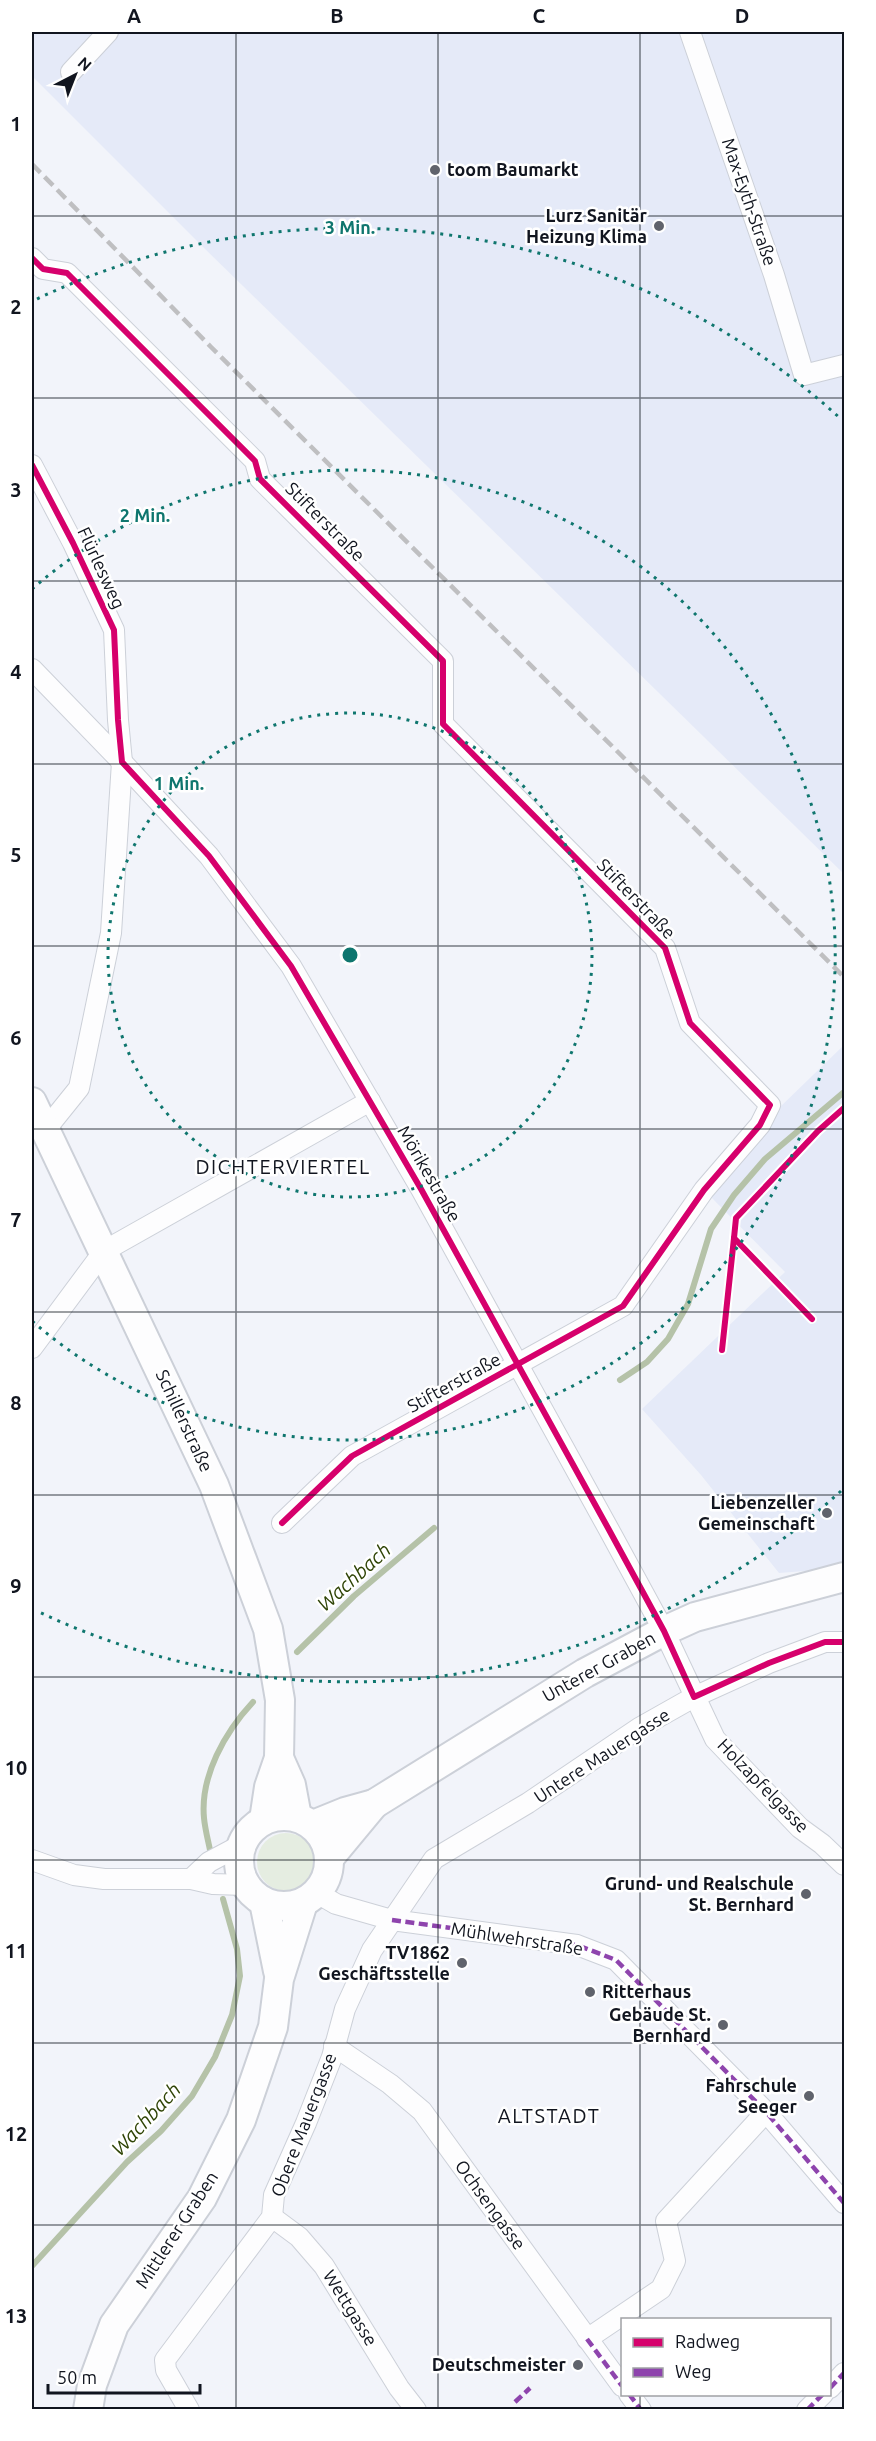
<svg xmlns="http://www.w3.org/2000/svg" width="876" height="2441" font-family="Ubuntu,sans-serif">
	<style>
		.built { fill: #e5eaf8 }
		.green { fill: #e5ede1 }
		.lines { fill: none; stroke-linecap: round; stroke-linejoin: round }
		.stream { stroke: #b5c2a8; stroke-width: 6 }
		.street-casing { stroke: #ccd0d8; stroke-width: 22 }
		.secondary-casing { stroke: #ccd0d8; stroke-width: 32 }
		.street { stroke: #fdfdfe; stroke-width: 20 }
		.secondary { stroke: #fdfdfe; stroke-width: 28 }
		.rail { stroke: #bfbfc1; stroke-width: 4.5; stroke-dasharray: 12 6; stroke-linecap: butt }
		.quiet { stroke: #8e44ad; stroke-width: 4.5; stroke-dasharray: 9 4.5; stroke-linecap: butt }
		.cycleway-casing { stroke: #fff; stroke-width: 10 }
		.cycleway { stroke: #d6006c; stroke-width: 6 }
		.grid { fill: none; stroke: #11151f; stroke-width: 1.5; stroke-opacity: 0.55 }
		.ring { fill: none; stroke: #0f766e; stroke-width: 3; stroke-dasharray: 3 6 }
		.poi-dot { fill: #60636c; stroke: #fff; stroke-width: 2 }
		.labels { text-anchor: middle; stroke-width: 5; stroke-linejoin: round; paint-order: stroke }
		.poi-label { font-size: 18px; font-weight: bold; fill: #11151f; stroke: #fff; text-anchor: end }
		.street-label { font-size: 18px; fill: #11151f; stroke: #fff }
		.neighbourhood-label { font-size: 20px; letter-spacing: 1.5px; fill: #11151f; stroke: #fff }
		.water-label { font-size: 20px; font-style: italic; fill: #2f4406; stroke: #fff }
		.centre { fill: #0f766e; stroke: #fff; stroke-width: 3 }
		.ring-label { font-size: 18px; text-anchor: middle; font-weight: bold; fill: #0f766e; stroke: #fff; stroke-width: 5; stroke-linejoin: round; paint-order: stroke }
		.neatline { fill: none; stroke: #11151f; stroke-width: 2 }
		.grid-label { font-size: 20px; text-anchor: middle; font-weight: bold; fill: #11151f }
	</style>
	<rect width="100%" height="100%" fill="#f2f4fa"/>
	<!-- built -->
	<g class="built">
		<path d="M 32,32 L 844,32 L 844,874 L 201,245 L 32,76 Z"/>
		<path d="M 844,1045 L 844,1568 L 779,1573 L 701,1475 L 642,1409 L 785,1272 L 707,1193 L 778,1109 Z"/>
	</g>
	<!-- green -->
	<circle class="green" cx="286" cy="1862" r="29"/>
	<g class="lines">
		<!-- stream -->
		<g class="stream">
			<path d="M 620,1380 L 647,1362 L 668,1339 L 688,1304 L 711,1229 L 734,1195 L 765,1159 L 844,1092"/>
			<path d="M 297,1652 L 354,1596 L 434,1528"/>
			<path d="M 210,1850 C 208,1840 205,1829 204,1818 C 200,1776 225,1732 253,1702"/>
			<path d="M 32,2266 L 127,2162 L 161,2131 L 192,2096 L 215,2057 L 232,2015 L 240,1976 L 237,1949 L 223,1899"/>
		</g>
		<defs>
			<g id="street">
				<path d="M 690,32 L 774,275 L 804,375 L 844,365"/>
				<path d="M 71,72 L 108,32"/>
				<path d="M 32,258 L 43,269 L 67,273 L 255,461 L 260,479 L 443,661 L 443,724 L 665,948 L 690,1023 L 770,1105 L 760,1125 L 704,1190 L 623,1306 L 352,1456 L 282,1523"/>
				<path d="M 32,465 L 73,543 L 114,630 L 118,720 L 122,762 L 111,933 L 79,1088 L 46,1129"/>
				<path d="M 32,669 L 122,762 L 209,856 L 291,966 L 421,1189 L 608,1528 L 664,1631 L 715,1739 L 800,1828 L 822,1844 L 844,1865"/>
				<path d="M 32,1348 L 104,1251 L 370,1101"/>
				<path d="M 32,1860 L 74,1875 L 104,1879 L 191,1879 L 213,1884 L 245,1885"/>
				<path d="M 191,1879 L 209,1862 L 241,1845"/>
				<path d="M 317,1893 L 336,1904 L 392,1920 L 577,1945 L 616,1960 L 766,2112 L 844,2203"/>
				<path d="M 334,2046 L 390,2084 L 422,2111 L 622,2386"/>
				<path d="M 272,2217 L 299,2237 L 324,2266 L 399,2388 L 416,2410"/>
				<path d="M 587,2339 L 661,2289 L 675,2261 L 666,2221 L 766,2112"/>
				<path d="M 830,2388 L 844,2373"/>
				<path d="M 629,2394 L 641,2410"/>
				<path d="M 189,2410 L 166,2370 L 165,2360 L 272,2217 L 274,2195 L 306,2123 L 332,2057 L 345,2009 L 372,1950 L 434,1859 L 528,1803 L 639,1728 L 694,1697 L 769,1663 L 825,1642 L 844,1642"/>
				<path d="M 807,2410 L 823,2394"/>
			</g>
			<g id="secondary">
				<path d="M 32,1102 L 214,1485 L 268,1629 L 280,1700 L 279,1758 L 269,1787 L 264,1820"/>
				<path d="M 279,1758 L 291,1785 L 297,1817"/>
				<circle cx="284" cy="1861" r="45"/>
				<path d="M 313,1825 L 345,1812 L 374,1804 L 585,1673 L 664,1631 L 695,1617 L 844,1577"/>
				<path d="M 330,1857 L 374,1804"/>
				<path d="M 264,1902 L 278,1971"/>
				<path d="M 88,2410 L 92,2385 L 114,2325 L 202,2198 L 241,2120 L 273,2027 L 279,1979 L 303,1903"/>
			</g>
		</defs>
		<!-- street casing -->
		<use href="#street" class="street-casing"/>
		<!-- secondary casing -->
		<use href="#secondary" class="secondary-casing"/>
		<!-- street -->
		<use href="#street" class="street"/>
		<!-- secondary -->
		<use href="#secondary" class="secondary"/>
		<!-- rail -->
		<path class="rail" d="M 32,164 L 211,347 L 844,977"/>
		<!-- quiet -->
		<g class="quiet">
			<path d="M 392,1920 L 577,1945 L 616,1960 L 766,2112 L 844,2203"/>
			<path d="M 587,2339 L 622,2386"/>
			<path d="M 830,2388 L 844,2373"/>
			<path d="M 629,2394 L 641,2410"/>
			<path d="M 515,2402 L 530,2388"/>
			<path d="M 807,2410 L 823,2394"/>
		</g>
		<defs>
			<g id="cycleway">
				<path d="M 32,258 L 43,269 L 67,273 L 255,461 L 260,479 L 443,661 L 443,724 L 665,948 L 690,1023 L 770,1105 L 760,1125 L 704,1190 L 623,1306 L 352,1456 L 282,1523"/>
				<path d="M 32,465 L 73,543 L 114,630 L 118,720 L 122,762 L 209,856 L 291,966 L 421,1189 L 608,1528 L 664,1631 L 694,1697 L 769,1663 L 825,1642 L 844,1642"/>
				<path d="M 812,1319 L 734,1238 L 736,1218 L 818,1131 L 844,1108"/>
				<path d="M 722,1350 L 734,1238"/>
			</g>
		</defs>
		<!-- cycleway casing -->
		<use href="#cycleway" class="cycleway-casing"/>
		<!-- cycleway -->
		<use href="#cycleway" class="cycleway"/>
	</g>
	<!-- grid -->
	<path class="grid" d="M 236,32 L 236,2410M 438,32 L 438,2410M 640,32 L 640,2320M 32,216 L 844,216M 32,398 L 844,398M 32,581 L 844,581M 32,764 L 844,764M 32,946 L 844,946M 32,1129 L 844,1129M 32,1312 L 844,1312M 32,1495 L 844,1495M 32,1677 L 844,1677M 32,1860 L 844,1860M 32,2043 L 844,2043M 32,2225 L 844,2225M 640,2394 L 640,2410"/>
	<!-- distance rings -->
	<g class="ring">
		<circle cx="350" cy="955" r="242"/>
		<path d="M32 589A485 485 0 1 1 32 1321"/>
		<path d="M841 1491A727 727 0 0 1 37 1611M37 299A727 727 0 0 1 841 419"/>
	</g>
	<!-- markers -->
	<g class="poi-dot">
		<circle cx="435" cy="170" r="6"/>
		<circle cx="659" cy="226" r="6"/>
		<circle cx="827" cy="1513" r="6"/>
		<circle cx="806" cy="1894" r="6"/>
		<circle cx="462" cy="1963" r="6"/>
		<circle cx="590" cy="1992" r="6"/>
		<circle cx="723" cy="2025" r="6"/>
		<circle cx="809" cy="2096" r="6"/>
		<circle cx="578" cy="2365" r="6"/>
	</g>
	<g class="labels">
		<!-- poi labels -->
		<g class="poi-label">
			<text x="447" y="176" text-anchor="start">toom Baumarkt</text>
			<text x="647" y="222">Lurz Sanitär<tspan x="647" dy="21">Heizung Klima</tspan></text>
			<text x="815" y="1509">Liebenzeller<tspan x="815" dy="21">Gemeinschaft</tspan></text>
			<text x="794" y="1890">Grund- und Realschule<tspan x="794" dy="21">St. Bernhard</tspan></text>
			<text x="450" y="1959">TV1862<tspan x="450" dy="21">Geschäftsstelle</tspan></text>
			<text x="602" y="1998" text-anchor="start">Ritterhaus</text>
			<text x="711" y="2021">Gebäude St.<tspan x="711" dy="21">Bernhard</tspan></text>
			<text x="797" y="2092">Fahrschule<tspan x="797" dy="21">Seeger</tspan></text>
			<text x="566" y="2371">Deutschmeister</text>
		</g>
		<!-- street labels -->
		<g class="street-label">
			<text transform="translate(749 202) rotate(71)" y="6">Max-Eyth-Straße</text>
			<text transform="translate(325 522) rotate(45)" y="6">Stifterstraße</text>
			<text transform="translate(101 568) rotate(65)" y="6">Flürlesweg</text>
			<text transform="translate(636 899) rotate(46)" y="6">Stifterstraße</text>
			<text transform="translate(429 1174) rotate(60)" y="6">Mörikestraße</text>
			<text transform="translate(454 1383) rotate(-29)" y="6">Stifterstraße</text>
			<text transform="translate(184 1421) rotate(65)" y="6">Schillerstraße</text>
			<text transform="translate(599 1667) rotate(-29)" y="6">Unterer Graben</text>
			<text transform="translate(602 1756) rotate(-33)" y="6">Untere Mauergasse</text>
			<text transform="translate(763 1786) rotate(46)" y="6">Holzapfelgasse</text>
			<text transform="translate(517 1939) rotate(9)" y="6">Mühlwehrstraße</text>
			<text transform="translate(304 2125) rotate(-69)" y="6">Obere Mauergasse</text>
			<text transform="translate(490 2205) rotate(54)" y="6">Ochsengasse</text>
			<text transform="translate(177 2230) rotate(-57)" y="6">Mittlerer Graben</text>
			<text transform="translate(350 2308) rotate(58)" y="6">Wettgasse</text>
		</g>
		<!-- neighbourhood labels -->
		<g class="neighbourhood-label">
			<text x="283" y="1174">DICHTERVIERTEL</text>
			<text x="549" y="2123">ALTSTADT</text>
		</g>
		<!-- water labels -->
		<g class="water-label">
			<text transform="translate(354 1577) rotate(-42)" y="7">Wachbach</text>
			<text transform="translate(146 2119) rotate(-47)" y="7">Wachbach</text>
		</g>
	</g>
	<circle cx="350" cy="955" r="9" class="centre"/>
	<g class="ring-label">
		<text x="350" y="234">3 Min.</text>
		<text x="145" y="522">2 Min.</text>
		<text x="179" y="790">1 Min.</text>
	</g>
	<!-- border -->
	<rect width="876" height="2441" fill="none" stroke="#ffffff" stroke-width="66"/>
	<!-- legend -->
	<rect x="621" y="2318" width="210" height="78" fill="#ffffff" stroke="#a0a1a5" stroke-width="1.5"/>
	<rect x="633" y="2338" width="30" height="9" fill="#d6006c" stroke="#a0a1a5" stroke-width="1.5"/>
	<text x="675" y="2348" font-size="18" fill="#11151f">Radweg</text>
	<rect x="633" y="2368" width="30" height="9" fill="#8e44ad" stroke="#a0a1a5" stroke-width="1.5"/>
	<text x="675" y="2378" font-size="18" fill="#11151f">Weg</text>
	<!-- north arrow -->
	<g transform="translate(75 75) rotate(42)" stroke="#ffffff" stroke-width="4.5" paint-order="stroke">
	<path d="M0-4.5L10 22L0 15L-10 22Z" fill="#11151f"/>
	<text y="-9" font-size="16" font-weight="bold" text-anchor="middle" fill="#11151f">N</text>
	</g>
	<!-- scale -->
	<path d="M48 2384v9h152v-9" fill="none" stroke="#11151f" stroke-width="3"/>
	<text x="57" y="2384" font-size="18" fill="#11151f" stroke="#ffffff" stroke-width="4.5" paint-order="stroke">50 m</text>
	<rect x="33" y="33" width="810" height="2375" class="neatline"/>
	<g class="grid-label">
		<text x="134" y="23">A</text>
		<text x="337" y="23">B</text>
		<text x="539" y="23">C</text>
		<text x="742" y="23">D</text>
		<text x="16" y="131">1</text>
		<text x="16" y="314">2</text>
		<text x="16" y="497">3</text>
		<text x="16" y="679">4</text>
		<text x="16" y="862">5</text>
		<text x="16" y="1045">6</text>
		<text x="16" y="1227">7</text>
		<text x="16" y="1410">8</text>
		<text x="16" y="1593">9</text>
		<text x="16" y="1775">10</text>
		<text x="16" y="1958">11</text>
		<text x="16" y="2141">12</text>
		<text x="16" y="2323">13</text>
	</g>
</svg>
